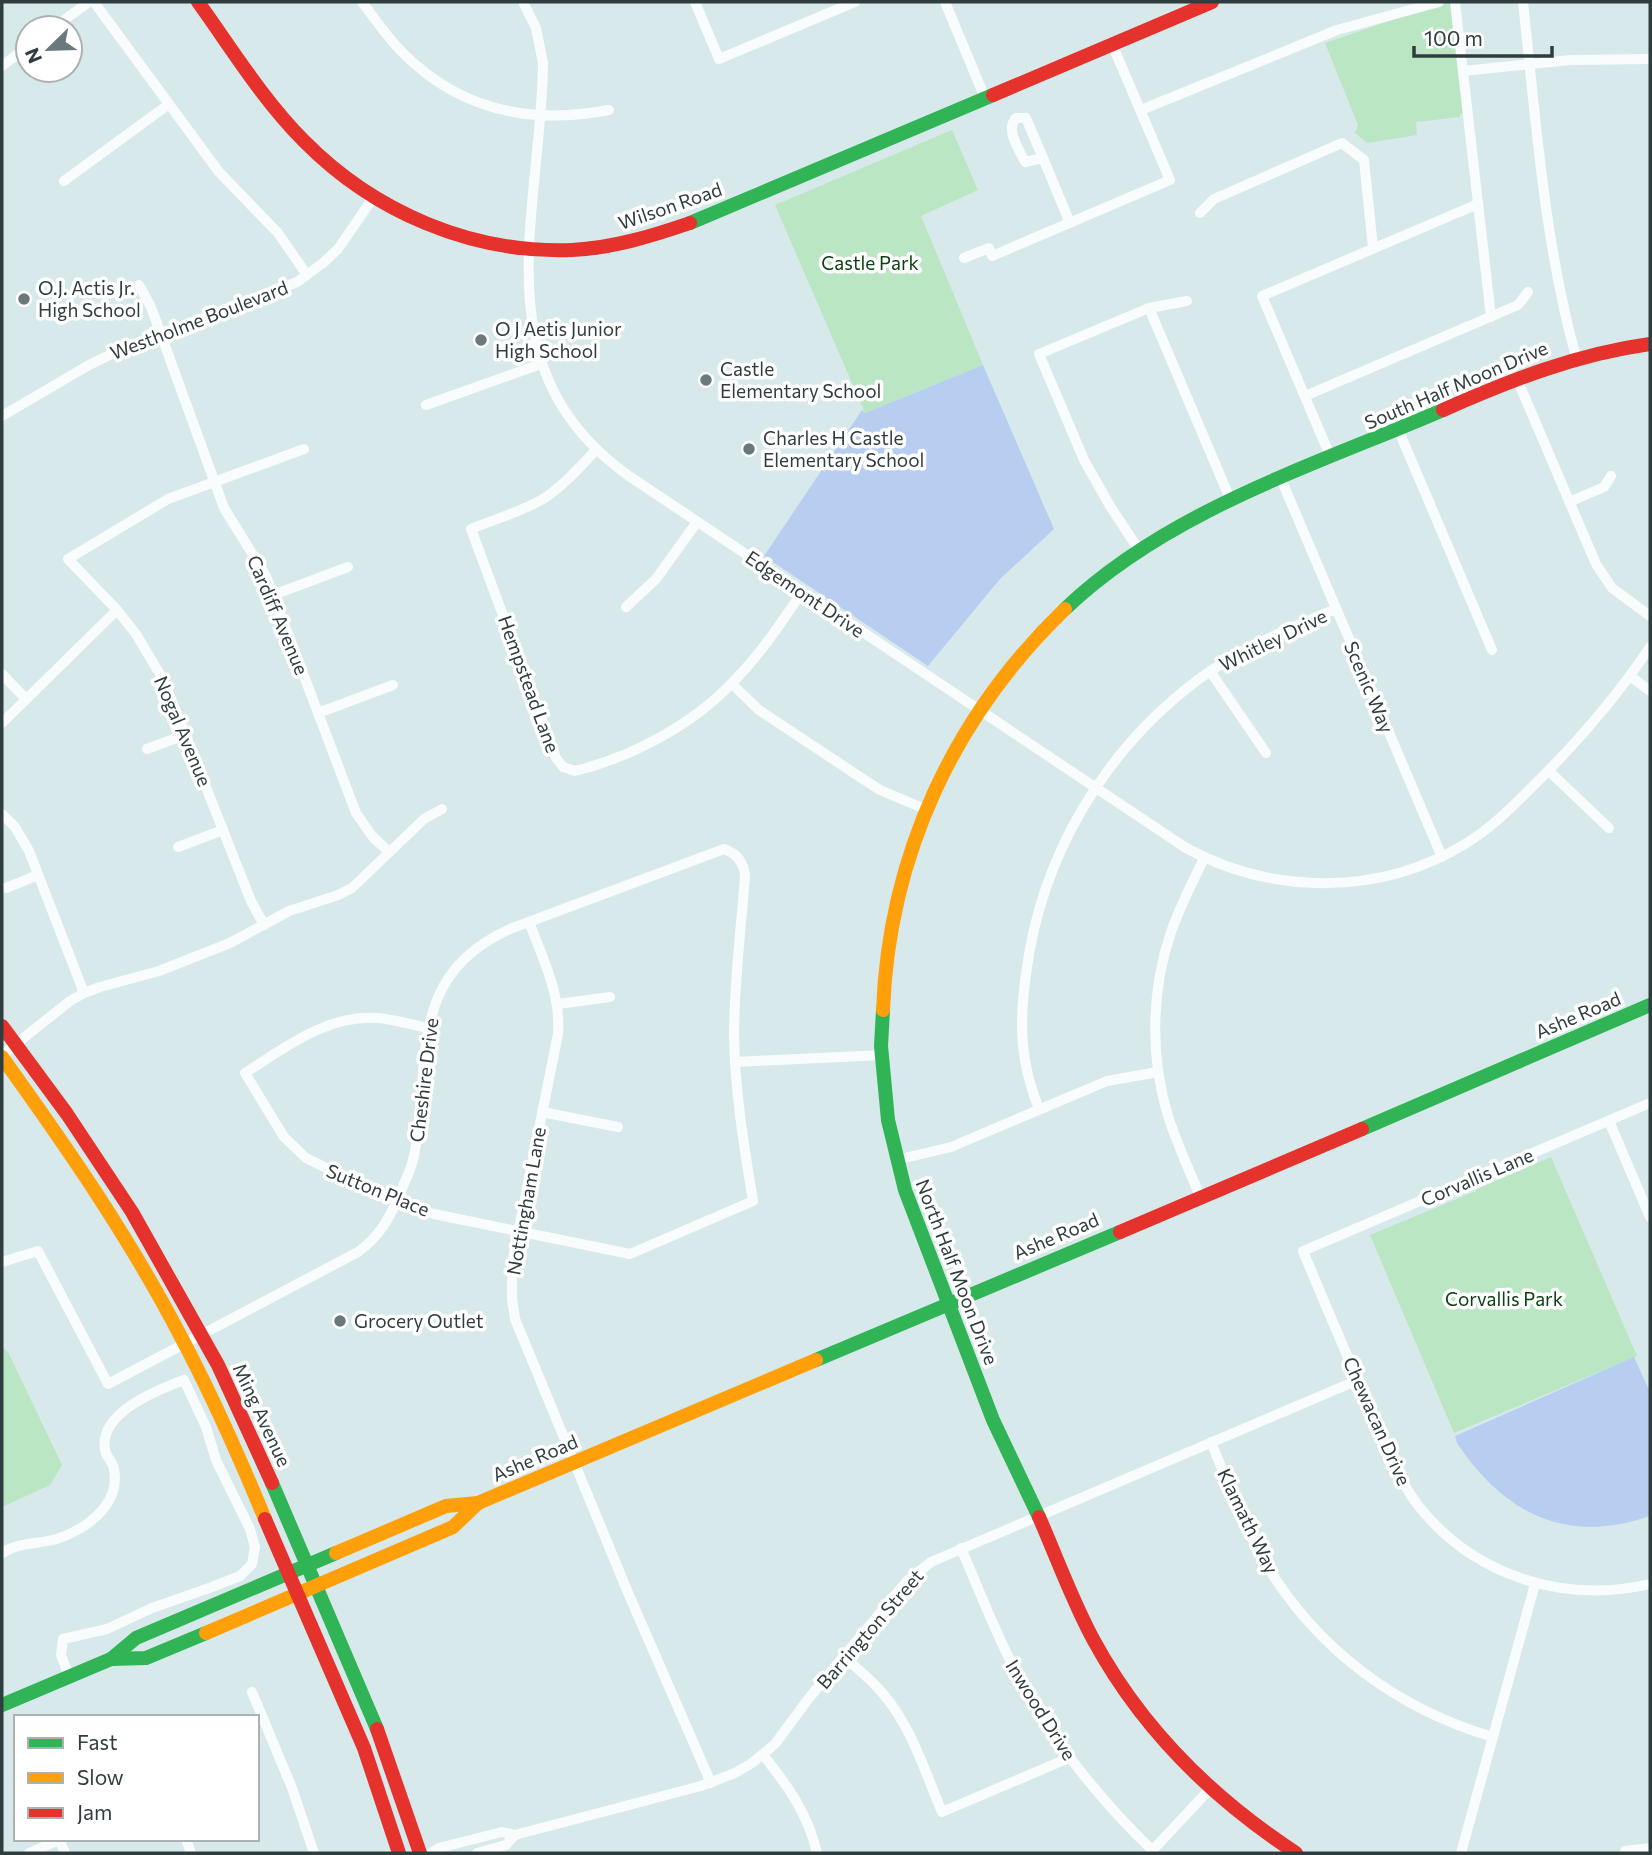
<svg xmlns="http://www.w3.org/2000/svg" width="1652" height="1855" font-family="Commissioner,sans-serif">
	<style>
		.green { fill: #bbe6c4 }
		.water { fill: #b8cef1 }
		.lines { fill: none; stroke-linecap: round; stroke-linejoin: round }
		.street { stroke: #f9fcfc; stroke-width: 10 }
		.fast { stroke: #30b455; stroke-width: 14 }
		.slow { stroke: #ff9f0a; stroke-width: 14 }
		.jam { stroke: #e5322d; stroke-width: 14 }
		.poi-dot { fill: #6a797b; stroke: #fff; stroke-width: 2.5 }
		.labels { text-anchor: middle; stroke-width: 7; stroke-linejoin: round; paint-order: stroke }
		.street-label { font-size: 19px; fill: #303d3f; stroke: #fff }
		.park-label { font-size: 19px; fill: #0d4012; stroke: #fff }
		.poi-label { font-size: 19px; fill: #303d3f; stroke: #fff; text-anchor: start }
	</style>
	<rect width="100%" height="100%" fill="#d7e9eb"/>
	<!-- green -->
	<g class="green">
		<path d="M 1445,2 L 1455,2 L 1468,113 L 1460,114 L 1460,117 L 1416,122 L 1417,135 L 1367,143 L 1355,133 L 1358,125 L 1325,43 Z"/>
		<path d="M 952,130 L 978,190 L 921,216 L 983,365 L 865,413 L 775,205 Z"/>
		<path d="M 1551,1157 L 1637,1356 L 1454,1433 L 1370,1235 L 1476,1191 L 1477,1189 Z"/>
		<path d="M 2,1347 L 8,1352 L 62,1465 L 50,1485 L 2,1507 Z"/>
	</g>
	<!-- water -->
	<g class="water">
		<path d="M 983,365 L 1054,529 L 1000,579 L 928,666 L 764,556 L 862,410 L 865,413 Z"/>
		<path d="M 1634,1357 L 1650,1392 L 1650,1516 C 1567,1545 1504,1514 1457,1443 L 1455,1436 Z"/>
	</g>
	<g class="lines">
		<!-- street -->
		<g class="street">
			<path d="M 94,2 L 219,172 L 278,233 L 307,275"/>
			<path d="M 362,2 C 375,19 387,37 402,52 C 459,110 531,125 609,110"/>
			<path d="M 523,2 L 536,28 L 543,63 C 541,216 479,369 629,476 L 1186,848 C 1273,895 1380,896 1465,844 C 1490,829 1510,809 1530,789 C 1574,746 1616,698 1650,647"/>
			<path d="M 695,2 L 719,59 L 855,2"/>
			<path d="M 945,2 L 985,98"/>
			<path d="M 1455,2 L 1491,317"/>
			<path d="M 1523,2 C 1536,121 1544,241 1576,357"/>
			<path d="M 53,28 L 89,2"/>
			<path d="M 2,66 L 28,46"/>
			<path d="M 1463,71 L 1571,60 L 1650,59"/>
			<path d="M 1141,110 L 1337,30 L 1439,2"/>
			<path d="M 1043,158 L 1026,118 L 1016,118 C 1005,130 1019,149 1025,162 L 1043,158 L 1070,223"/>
			<path d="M 64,181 L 169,104"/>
			<path d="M 1200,213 L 1214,199 L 1342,143 L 1364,160 L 1373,248"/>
			<path d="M 964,258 L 989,248 L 992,256 L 1170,180 L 1112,44"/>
			<path d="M 139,285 L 151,307 L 224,508 L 266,576 L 356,813 L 372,836 L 389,852"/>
			<path d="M 1149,308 L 1231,501"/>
			<path d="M 1517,379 L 1596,564 L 1612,588 L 1650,616"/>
			<path d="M 1305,396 L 1518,305 L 1528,292"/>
			<path d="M 426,405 L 541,364"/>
			<path d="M 2,416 L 89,365 L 120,350 L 297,282 L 323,263 L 338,249 L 373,198"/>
			<path d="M 1398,429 L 1492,650"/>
			<path d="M 596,450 C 580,467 563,486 543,499 C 521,512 495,519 471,529 L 556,758 L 563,767 L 575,771 C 632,757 692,725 733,682 C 760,655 781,623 802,592"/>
			<path d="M 1331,458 L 1262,296 L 1478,204"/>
			<path d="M 1281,479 L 1442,857"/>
			<path d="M 1569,502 L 1604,487 L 1611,476"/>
			<path d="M 1139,550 L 1110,506 L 1084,460 L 1039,354 L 1149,308 L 1187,301"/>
			<path d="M 273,595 L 348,567"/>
			<path d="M 626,607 L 656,579 L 697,522"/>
			<path d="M 1210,671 L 1266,753"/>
			<path d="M 2,674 L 26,699"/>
			<path d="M 1630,676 L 1650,691"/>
			<path d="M 732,684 L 759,710 L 866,781 L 880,790 L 925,809"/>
			<path d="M 318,713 L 393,685"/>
			<path d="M 2,723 L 117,610"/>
			<path d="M 147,749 L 187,734"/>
			<path d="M 1549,771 L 1609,828"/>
			<path d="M 2,814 L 15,827 L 29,851 L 84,993"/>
			<path d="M 178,847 L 223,830"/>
			<path d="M 6,888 L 38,875"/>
			<path d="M 529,922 C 543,959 561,994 558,1034 L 512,1263 L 512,1299 L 515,1319 L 629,1595 L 711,1783"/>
			<path d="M 264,925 L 251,901 L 164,681 L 136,634 L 117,610 L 68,559 L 168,499 L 304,449"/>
			<path d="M 558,1004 L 610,997"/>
			<path d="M 2,1055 L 70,1001 L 84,993 L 100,987 L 159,971 L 230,943 L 289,911 L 338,895 L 352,888 L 424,819 L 442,809"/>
			<path d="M 735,1062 L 882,1055"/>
			<path d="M 1650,1103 L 1303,1251 C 1324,1302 1346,1353 1368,1404 C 1382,1438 1395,1474 1417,1504 C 1473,1576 1563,1604 1650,1584"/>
			<path d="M 1039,1109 C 1020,1062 1019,1024 1026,974 C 1041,856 1104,750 1199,679 C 1241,648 1288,629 1336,609"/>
			<path d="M 542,1112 L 618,1127"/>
			<path d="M 1609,1121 L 1650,1217"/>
			<path d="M 896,1160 L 951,1147 L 1107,1081 L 1158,1072"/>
			<path d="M 1200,1196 C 1189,1170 1177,1144 1168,1116 C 1150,1057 1151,991 1171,932 C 1180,906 1193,882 1204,858"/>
			<path d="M 2,1262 L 38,1251 L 108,1384 L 358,1252 C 379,1237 389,1219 399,1196 C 404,1183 411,1170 414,1156 C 432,1066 404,976 510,929 L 724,849 C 738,854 744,863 745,876 C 741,930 734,983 734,1036 C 735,1092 744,1146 753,1201 L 630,1254 L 434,1214 L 396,1202 L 306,1158 L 284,1137 L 245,1073 C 286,1047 327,1014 379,1018 C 395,1020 411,1024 427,1028"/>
			<path d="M 1211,1442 C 1228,1483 1243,1526 1266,1564 C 1317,1649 1397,1709 1493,1737"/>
			<path d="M 961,1548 C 979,1590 995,1632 1016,1672 C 1051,1739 1098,1798 1153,1851"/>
			<path d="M 2,1553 C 17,1543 36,1544 53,1540 C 65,1537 83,1528 92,1520 C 108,1507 118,1490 114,1469 C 113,1462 106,1457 105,1450 C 98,1413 157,1390 184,1380 L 206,1427 L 216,1460 L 250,1529 L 255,1547 L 252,1564 L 240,1576 L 212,1587 L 152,1608 L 107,1629 L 63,1639 L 61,1655 L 69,1676"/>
			<path d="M 845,1658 C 858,1669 873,1681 884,1695 C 912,1728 925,1772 942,1812 L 1069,1758"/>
			<path d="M 252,1692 L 292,1788 L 314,1853"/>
			<path d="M 763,1755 C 788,1786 808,1814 817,1853"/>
			<path d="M 59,1839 L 65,1853"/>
			<path d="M 186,1839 L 191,1853"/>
			<path d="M 1625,1851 L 1650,1848"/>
			<path d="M 29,1853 L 59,1840"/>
			<path d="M 431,1853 L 439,1848 L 502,1832 L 515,1835 L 701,1786 L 735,1773 L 752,1763 L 775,1744 L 809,1698 L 907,1581 L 931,1562 L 1358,1380"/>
			<path d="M 477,1853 L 506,1845 L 515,1835"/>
			<path d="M 1150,1853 L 1210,1789"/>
			<path d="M 1461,1853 L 1535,1584"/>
		</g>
		<!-- fast -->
		<g class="fast">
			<path d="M 690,223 L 993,95"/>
			<path d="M 1065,609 C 1167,511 1315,465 1443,410"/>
			<path d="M 883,1010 L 881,1046 L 888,1120 L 905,1190 L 993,1420 L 1039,1517"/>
			<path d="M 1362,1129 L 1650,1005"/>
			<path d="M 816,1360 L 1120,1232"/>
			<path d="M 272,1483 L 377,1729"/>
			<path d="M 111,1659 L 146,1658 L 206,1633"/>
			<path d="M 2,1705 L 111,1659 L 136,1638 L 336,1553"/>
		</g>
		<!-- slow -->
		<g class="slow">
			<path d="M 883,1010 C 889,855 954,716 1065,609"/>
			<path d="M 2,1057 C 66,1146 129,1237 180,1335 C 212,1395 239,1456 265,1519"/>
			<path d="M 478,1503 L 816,1360"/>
			<path d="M 206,1633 L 453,1527 L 478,1503 L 446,1506 L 336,1553"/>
		</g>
		<!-- jam -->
		<g class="jam">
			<path d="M 198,2 C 232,49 263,100 304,141 C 374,212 472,254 572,250 C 613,248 652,236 690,223"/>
			<path d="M 993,95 L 1212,2"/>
			<path d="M 1443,410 C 1511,380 1577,354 1650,344"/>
			<path d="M 2,1026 L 67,1114 L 132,1212 L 218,1365 L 272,1483"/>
			<path d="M 1120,1232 L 1362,1129"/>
			<path d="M 1039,1517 C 1057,1558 1072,1600 1093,1639 C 1141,1728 1212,1798 1296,1853"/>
			<path d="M 265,1519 L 364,1748 L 399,1853"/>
			<path d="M 377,1729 L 420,1853"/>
		</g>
	</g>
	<!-- markers -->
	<g class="poi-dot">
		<circle cx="24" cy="299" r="7"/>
		<circle cx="481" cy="340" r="7"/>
		<circle cx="706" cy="380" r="7"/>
		<circle cx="749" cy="449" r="7"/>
		<circle cx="340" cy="1321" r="7"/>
	</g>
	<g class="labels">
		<!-- street labels -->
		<g class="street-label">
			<text transform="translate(670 206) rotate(-19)" y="7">Wilson Road</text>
			<text transform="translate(199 320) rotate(-21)" y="7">Westholme Boulevard</text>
			<text transform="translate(1456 385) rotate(-23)" y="7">South Half Moon Drive</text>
			<text transform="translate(805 594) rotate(34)" y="7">Edgemont Drive</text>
			<text transform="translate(278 615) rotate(67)" y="7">Cardiff Avenue</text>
			<text transform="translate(1273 640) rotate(-26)" y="7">Whitley Drive</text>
			<text transform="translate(529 684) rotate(70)" y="7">Hempstead Lane</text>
			<text transform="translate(1369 687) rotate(67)" y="7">Scenic Way</text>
			<text transform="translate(183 731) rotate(67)" y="7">Nogal Avenue</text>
			<text transform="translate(1578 1015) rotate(-23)" y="7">Ashe Road</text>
			<text transform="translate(424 1080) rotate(-83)" y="7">Cheshire Drive</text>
			<text transform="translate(1477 1177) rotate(-23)" y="7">Corvallis Lane</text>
			<text transform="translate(378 1190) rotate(22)" y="7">Sutton Place</text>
			<text transform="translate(526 1201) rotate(-80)" y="7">Nottingham Lane</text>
			<text transform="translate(1056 1236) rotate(-23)" y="7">Ashe Road</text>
			<text transform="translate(957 1272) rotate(69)" y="7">North Half Moon Drive</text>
			<text transform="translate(262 1415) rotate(65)" y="7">Ming Avenue</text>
			<text transform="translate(1377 1421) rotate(66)" y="7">Chewacan Drive</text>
			<text transform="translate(535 1458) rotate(-23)" y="7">Ashe Road</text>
			<text transform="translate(1248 1521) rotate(64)" y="7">Klamath Way</text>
			<text transform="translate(870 1629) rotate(-49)" y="7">Barrington Street</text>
			<text transform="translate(1041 1710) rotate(58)" y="7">Inwood Drive</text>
		</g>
		<!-- park labels -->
		<g class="park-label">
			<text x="870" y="270">Castle Park</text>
			<text x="1504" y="1306">Corvallis Park</text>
		</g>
		<!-- poi labels -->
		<g class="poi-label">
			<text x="38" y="295">O.J. Actis Jr.<tspan x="38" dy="22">High School</tspan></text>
			<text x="495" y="336">O J Aetis Junior<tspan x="495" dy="22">High School</tspan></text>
			<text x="720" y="376">Castle<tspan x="720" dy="22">Elementary School</tspan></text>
			<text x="763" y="445">Charles H Castle<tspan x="763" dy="22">Elementary School</tspan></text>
			<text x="354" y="1328">Grocery Outlet</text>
		</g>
	</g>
	<!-- border -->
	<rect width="1652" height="1855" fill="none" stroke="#303d3f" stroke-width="7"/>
	<!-- legend -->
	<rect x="14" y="1715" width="245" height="126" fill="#ffffff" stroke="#acb1b2" stroke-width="2"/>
	<rect x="28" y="1738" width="35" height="10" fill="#30b455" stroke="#acb1b2" stroke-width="2"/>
	<text x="77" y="1750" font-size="21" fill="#303d3f">Fast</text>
	<rect x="28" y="1773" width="35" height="10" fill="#ff9f0a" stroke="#acb1b2" stroke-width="2"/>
	<text x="77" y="1785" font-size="21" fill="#303d3f">Slow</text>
	<rect x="28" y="1808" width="35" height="10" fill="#e5322d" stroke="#acb1b2" stroke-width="2"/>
	<text x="77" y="1820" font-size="21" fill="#303d3f">Jam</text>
	<!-- north arrow -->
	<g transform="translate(49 49) rotate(247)"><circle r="33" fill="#ffffff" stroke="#acb1b2" stroke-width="2"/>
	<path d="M0-5L12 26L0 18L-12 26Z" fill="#6a797b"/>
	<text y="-10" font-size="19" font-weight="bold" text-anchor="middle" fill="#303d3f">N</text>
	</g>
	<!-- scale -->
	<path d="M1414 46v10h138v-10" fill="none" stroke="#303d3f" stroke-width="3.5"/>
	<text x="1424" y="46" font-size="21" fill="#303d3f" stroke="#ffffff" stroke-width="5" paint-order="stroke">100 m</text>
</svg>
